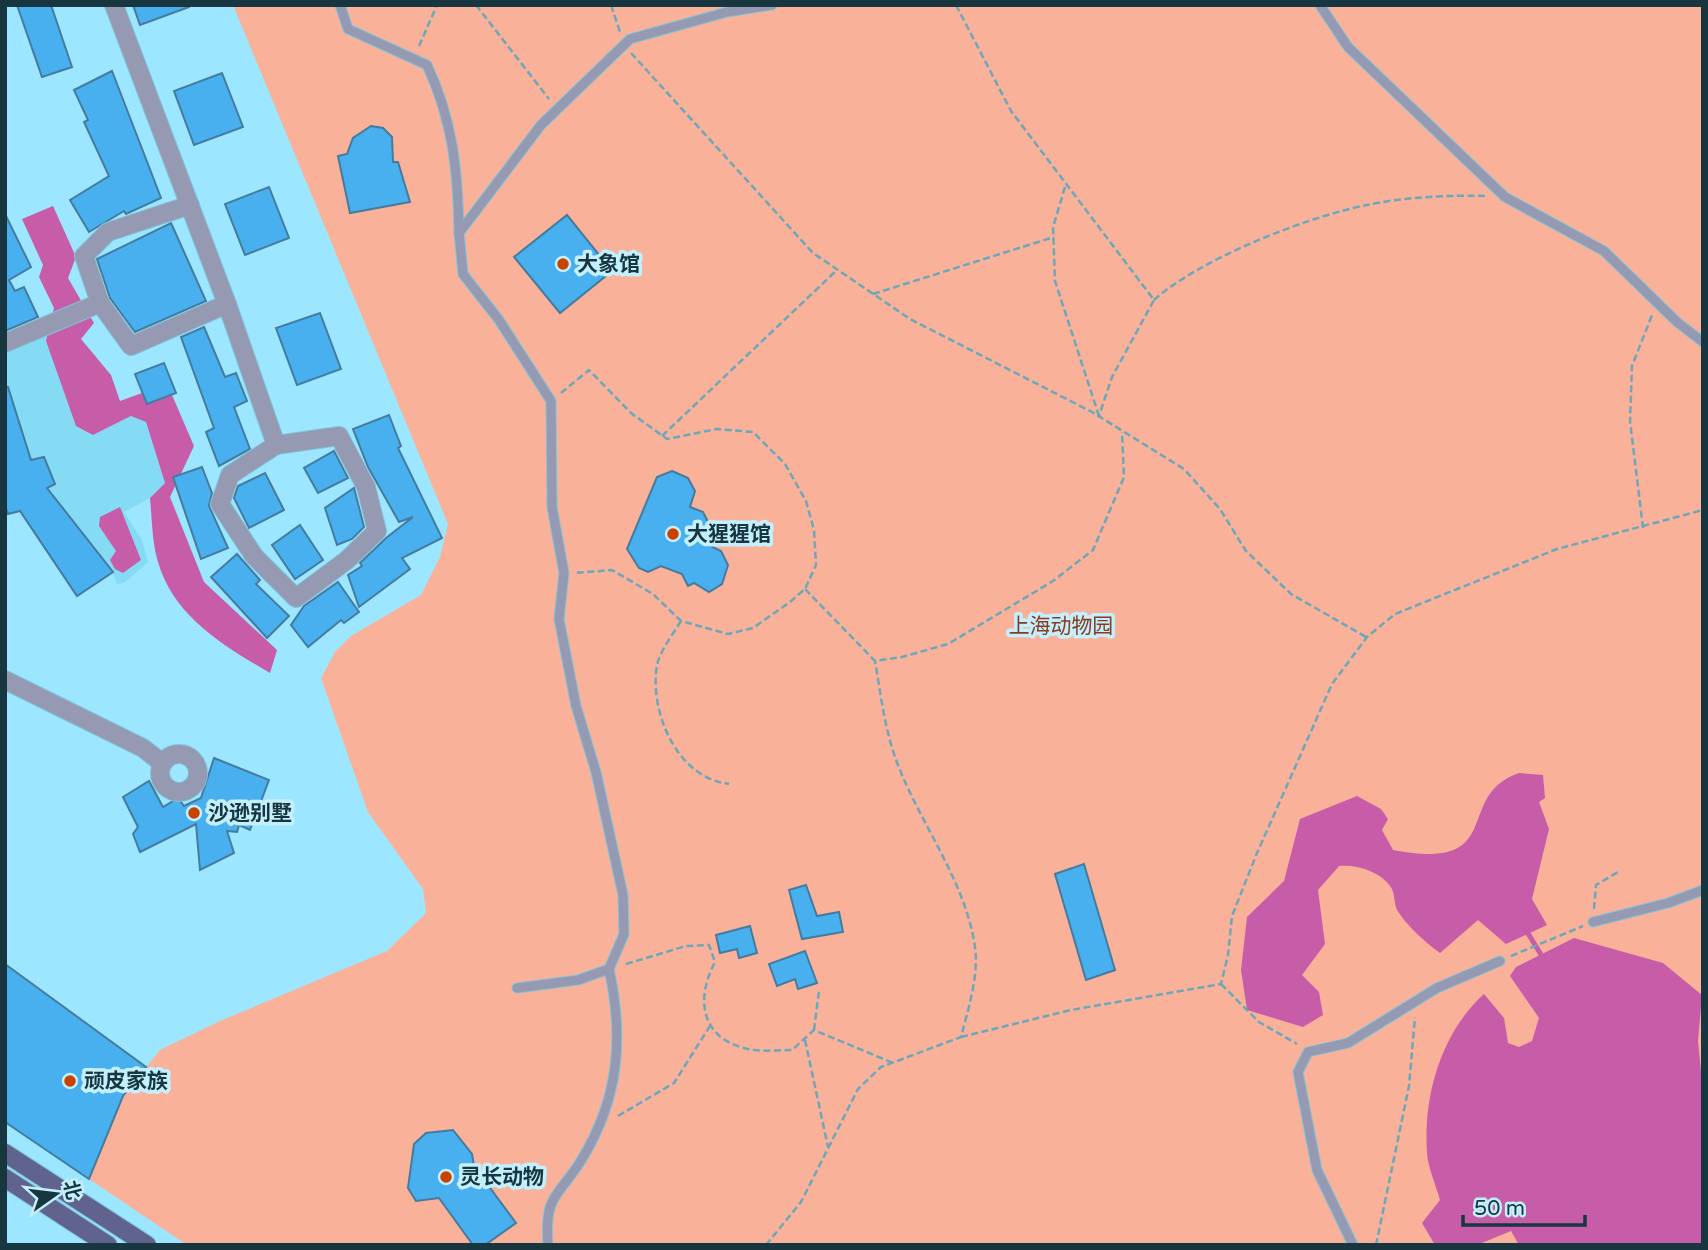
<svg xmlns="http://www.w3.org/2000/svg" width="1708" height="1250" font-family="'Varela Round','Noto Sans SC',sans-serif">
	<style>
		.built { fill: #86dbf4 }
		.green { fill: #f9b199 }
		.water { fill: #c75ca9 }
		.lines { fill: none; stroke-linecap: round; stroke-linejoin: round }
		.stream { stroke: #c75ca9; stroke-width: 5 }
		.building { fill: #48b0ef; stroke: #447b9f; stroke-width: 2 }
		.service-casing { stroke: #81c4d9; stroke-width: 11 }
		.minor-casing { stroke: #81c4d9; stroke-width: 20 }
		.primary-casing { stroke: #81c4d9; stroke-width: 20 }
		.path { stroke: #6ca7ba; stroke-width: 2.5; stroke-dasharray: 7 3.5; stroke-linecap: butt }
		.service { stroke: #9699b2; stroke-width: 9 }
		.minor { stroke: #9699b2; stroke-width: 18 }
		.primary { stroke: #5f638e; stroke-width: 18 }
		.poi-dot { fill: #c84300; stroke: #c4effd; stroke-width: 2.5 }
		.labels { text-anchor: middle; stroke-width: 7; stroke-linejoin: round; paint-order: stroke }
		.poi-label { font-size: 21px; font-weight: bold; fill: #17363f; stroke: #c4effd; text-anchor: start }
		.park-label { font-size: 21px; fill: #8a3a1e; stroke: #c4effd }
	</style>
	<rect width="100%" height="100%" fill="#9ce7ff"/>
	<!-- built -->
	<path class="built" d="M 48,333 L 93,435 L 131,416 L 146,422 L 165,483 L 150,498 L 124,512 L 142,540 L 148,562 L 124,583 L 117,584 L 112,572 L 77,596 L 20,511 L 5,508 L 5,350 Z"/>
	<!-- green -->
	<path class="green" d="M 233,5 L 1703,5 L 1703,1245 L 187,1245 L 89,1179 L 123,1096 L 160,1050 L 220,1021 L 387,951 L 426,913 L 423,889 L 368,812 L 321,678 L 335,652 L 351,636 L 421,595 L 440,557 L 448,524 Z"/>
	<!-- water -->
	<g class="water">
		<path d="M 53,206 L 76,257 L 68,278 L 94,323 L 81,339 L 111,375 L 120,401 L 142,393 L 148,404 L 172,395 L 194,446 L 170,497 L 204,582 L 277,650 L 270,673 C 224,646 174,617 158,562 C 152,543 152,518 150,498 L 165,483 L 146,422 L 131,416 L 93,435 L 76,426 L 46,341 L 54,308 L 39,277 L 43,265 L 22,219 Z"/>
		<path d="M 120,507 L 141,560 L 123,573 L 115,569 L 110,560 L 116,551 L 99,526 L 100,517 Z"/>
		<path d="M 1519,773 L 1543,775 L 1545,798 L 1539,802 L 1549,829 L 1532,899 L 1547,925 L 1506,944 L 1478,920 L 1440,953 C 1425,942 1407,926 1397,910 C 1394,904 1395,895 1392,889 C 1383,872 1356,864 1339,866 L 1318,890 L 1325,944 L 1302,975 L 1319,992 L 1323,1015 L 1303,1027 L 1247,1010 L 1241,970 L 1247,917 L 1284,881 L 1300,819 L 1357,796 L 1381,809 L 1388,819 L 1382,830 L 1393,850 C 1509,872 1452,796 1519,773 Z"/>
		<path d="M 1574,938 L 1663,963 L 1702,995 L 1698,1041 L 1703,1092 L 1703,1245 L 1519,1245 L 1511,1231 L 1477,1245 L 1435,1245 L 1422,1223 L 1440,1200 C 1436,1185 1428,1168 1427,1153 C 1423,1096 1441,1033 1484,994 L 1504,1018 L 1508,1043 L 1519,1047 L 1532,1041 L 1539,1018 L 1510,976 L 1516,967 Z"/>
	</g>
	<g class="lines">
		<!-- stream -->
		<path class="stream" d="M 1526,930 L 1543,958"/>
	</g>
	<!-- building -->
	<g class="building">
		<path d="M 17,5 L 51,5 L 72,67 L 42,77 Z"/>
		<path d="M 133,5 L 189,5 L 189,7 L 140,25 Z"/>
		<path d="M 112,71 L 161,198 L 126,214 L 124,211 L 89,232 L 70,200 L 109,176 L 84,122 L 88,120 L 74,90 Z"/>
		<path d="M 222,73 L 243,127 L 194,145 L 174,91 Z"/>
		<path d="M 371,126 L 383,128 L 392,137 L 393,162 L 398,162 L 410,202 L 350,213 L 338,156 L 347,154 L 353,138 Z"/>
		<path d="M 269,187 L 289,238 L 245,255 L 225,204 Z"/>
		<path d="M 5,214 L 31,267 L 9,280 L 15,291 L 24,287 L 38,317 L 5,331 Z"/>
		<path d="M 567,215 L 612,271 L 560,313 L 514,257 Z"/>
		<path d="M 171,223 L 206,301 L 135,332 L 110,298 L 97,259 Z"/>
		<path d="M 320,313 L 341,369 L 297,385 L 276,328 Z"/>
		<path d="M 204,327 L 225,377 L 236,373 L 247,401 L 234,407 L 250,449 L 219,466 L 206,432 L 214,428 L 181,337 Z"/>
		<path d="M 164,363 L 176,393 L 147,404 L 135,374 Z"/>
		<path d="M 5,387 L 8,387 L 31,460 L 44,457 L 55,484 L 47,488 L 113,572 L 77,596 L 20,511 L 8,514 L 5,505 Z"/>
		<path d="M 389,415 L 401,446 L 398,448 L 442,538 L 402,558 L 410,569 L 359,607 L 348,575 L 362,566 L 360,563 L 386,538 L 413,517 L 399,522 L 368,467 L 353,429 Z"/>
		<path d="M 334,451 L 348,478 L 318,493 L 304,468 Z"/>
		<path d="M 202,467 L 212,493 L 209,506 L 228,548 L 201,559 L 173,477 Z"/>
		<path d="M 672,471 L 688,478 L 695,491 L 690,507 L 703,512 L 712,530 L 706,544 L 721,551 L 728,565 L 722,584 L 709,592 L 694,583 L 688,586 L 682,574 L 661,566 L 648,572 L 639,568 L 627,549 L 657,477 Z"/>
		<path d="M 265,473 L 284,510 L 249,528 L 234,498 L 238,486 Z"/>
		<path d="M 354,488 L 364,527 L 352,539 L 337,545 L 325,508 Z"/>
		<path d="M 300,525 L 323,560 L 295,579 L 272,545 Z"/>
		<path d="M 237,554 L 260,580 L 256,584 L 289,616 L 267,638 L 211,577 Z"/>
		<path d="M 338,582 L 359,612 L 344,623 L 341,620 L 308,647 L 291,625 L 304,606 Z"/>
		<path d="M 214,758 L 269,780 L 250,830 L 239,825 L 237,832 L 227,831 L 234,853 L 200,870 L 196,824 L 140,852 L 133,834 L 138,827 L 123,797 L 149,781 L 163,807 L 178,798 L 184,806 L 201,798 Z"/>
		<path d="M 1084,864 L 1115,970 L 1086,980 L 1055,874 Z"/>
		<path d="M 806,885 L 817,916 L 839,912 L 843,932 L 802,939 L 789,890 Z"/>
		<path d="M 750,926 L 757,953 L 739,958 L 737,949 L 720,953 L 716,935 Z"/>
		<path d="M 805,951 L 817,983 L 798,989 L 795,979 L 777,986 L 769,964 Z"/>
		<path d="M 5,964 L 146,1067 L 123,1096 L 89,1179 L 5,1122 Z"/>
		<path d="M 453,1130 L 472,1154 L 474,1166 L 516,1223 L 485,1245 L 473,1245 L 439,1198 L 416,1201 L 408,1188 L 414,1144 L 426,1133 Z"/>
	</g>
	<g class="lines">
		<defs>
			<g id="service">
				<path d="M 340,5 L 348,29 L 427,65 C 453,121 458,171 459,233"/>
				<path d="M 1320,5 L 1348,47 L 1505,197 L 1604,251 L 1677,322 L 1703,342"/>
				<path d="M 1593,922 L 1668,903 L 1703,890"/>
				<path d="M 517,988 L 578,980 L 609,969 L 624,934 L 623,895 L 596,772 L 576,706 L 559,619 L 564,573 L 552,507 L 551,401 L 499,320 L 463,274 L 459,233 L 541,125 L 630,39 L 727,12 L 772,5"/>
				<path d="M 548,1245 C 544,1193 559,1197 582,1159 C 619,1098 624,1038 609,969"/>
				<path d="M 1353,1245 L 1317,1170 L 1298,1072 L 1308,1052 L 1348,1043 L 1437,988 L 1500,961"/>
			</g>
			<g id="minor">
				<path d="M 114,5 L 227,304 L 276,445"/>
				<path d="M 190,205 L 108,232 L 84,256 L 100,303 L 131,346 L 227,304"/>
				<path d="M 5,343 L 100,303"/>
				<path d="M 339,436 L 366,487 L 377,531 L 347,560 L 296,598 L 254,556 L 220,504 L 230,475 L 276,445 Z"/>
				<path d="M 5,680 L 143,748 L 162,763"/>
				<circle cx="179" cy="773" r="19"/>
			</g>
			<g id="primary">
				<path d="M 5,1153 L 147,1245"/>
				<path d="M 5,1178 L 108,1245"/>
			</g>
		</defs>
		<!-- service casing -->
		<use href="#service" class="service-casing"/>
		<!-- minor casing -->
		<use href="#minor" class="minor-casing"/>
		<!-- primary casing -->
		<use href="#primary" class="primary-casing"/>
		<!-- path -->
		<g class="path">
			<path d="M 476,5 L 549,99"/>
			<path d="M 611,5 L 620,32"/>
			<path d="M 956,5 L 1011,111 L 1154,300 L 1112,377 L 1099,416"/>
			<path d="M 419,46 L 437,5"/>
			<path d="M 631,53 L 813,253 L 910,319 L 1092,412 L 1184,469 L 1220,509 L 1246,551 L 1291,594 L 1366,637"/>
			<path d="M 1065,187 L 1053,227 L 1055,281 L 1099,416"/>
			<path d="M 873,294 L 1054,237"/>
			<path d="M 1154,300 C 1200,259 1306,217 1367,205 C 1404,197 1448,195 1485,196"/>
			<path d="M 561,393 L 589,370 L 631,413 L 667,439 L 717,429 L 753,432 L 785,464 L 806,501 L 814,530 L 816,565 L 805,589 L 790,602 L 753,628 L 728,634 L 681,621 L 653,594 L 612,570 L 575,573"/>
			<path d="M 662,436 L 837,270"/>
			<path d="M 1643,528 L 1630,421 L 1632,366 L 1652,315"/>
			<path d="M 805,589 L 875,661 L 902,657 L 948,644 L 1053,581 L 1093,550 L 1124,477 L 1122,432"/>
			<path d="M 681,621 C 673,634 660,651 657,665 C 649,712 677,778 729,784"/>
			<path d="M 1594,909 L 1596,885 L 1618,872"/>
			<path d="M 1511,956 L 1583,926"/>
			<path d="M 626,964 L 686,946 L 709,945 L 715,962 C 695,1000 701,1039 748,1049 C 762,1052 778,1050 792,1050 L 814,1030 L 893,1063"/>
			<path d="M 1221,984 L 1259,1022 L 1297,1044"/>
			<path d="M 814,1030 L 819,991"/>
			<path d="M 961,1037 L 1071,1010 L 1221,984 L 1228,955 L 1232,916 L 1257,853 L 1332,684 L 1367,637 L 1395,614 L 1557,549 L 1703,510"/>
			<path d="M 805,1040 L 828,1147"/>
			<path d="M 618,1116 L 674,1083 L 710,1026"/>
			<path d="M 766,1245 L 801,1202 L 858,1089 L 881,1067 L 961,1037 C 968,1010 979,975 975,947 C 965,880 922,827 898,765 C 885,732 881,696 875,661"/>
			<path d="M 1376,1245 L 1409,1086 L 1415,1017"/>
		</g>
		<!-- service -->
		<use href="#service" class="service"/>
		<!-- minor -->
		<use href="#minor" class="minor"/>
		<!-- primary -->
		<use href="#primary" class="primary"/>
	</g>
	<!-- markers -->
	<g class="poi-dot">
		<circle cx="563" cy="264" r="7"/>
		<circle cx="673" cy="534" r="7"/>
		<circle cx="194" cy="813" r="7"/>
		<circle cx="70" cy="1081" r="7"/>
		<circle cx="446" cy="1177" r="7"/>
	</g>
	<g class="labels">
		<!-- poi labels -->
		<g class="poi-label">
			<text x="577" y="271">大象馆</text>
			<text x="687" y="541">大猩猩馆</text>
			<text x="208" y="820">沙逊别墅</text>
			<text x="84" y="1088">顽皮家族</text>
			<text x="460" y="1184">灵长动物</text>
		</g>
		<!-- park labels -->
		<g class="park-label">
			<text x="1061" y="633">上海动物园</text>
		</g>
	</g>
	<!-- border -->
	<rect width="1708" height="1250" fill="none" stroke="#17363f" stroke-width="14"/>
	<!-- north arrow -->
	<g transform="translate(56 1194) rotate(76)" stroke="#c4effd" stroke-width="5" paint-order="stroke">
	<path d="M0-5L12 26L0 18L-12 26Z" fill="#17363f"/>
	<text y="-10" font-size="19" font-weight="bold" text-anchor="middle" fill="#17363f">北</text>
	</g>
	<!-- scale -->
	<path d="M1463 1215v10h122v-10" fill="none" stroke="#17363f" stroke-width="3.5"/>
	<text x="1474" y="1215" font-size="21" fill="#17363f" stroke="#c4effd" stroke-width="5" paint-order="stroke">50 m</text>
</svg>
